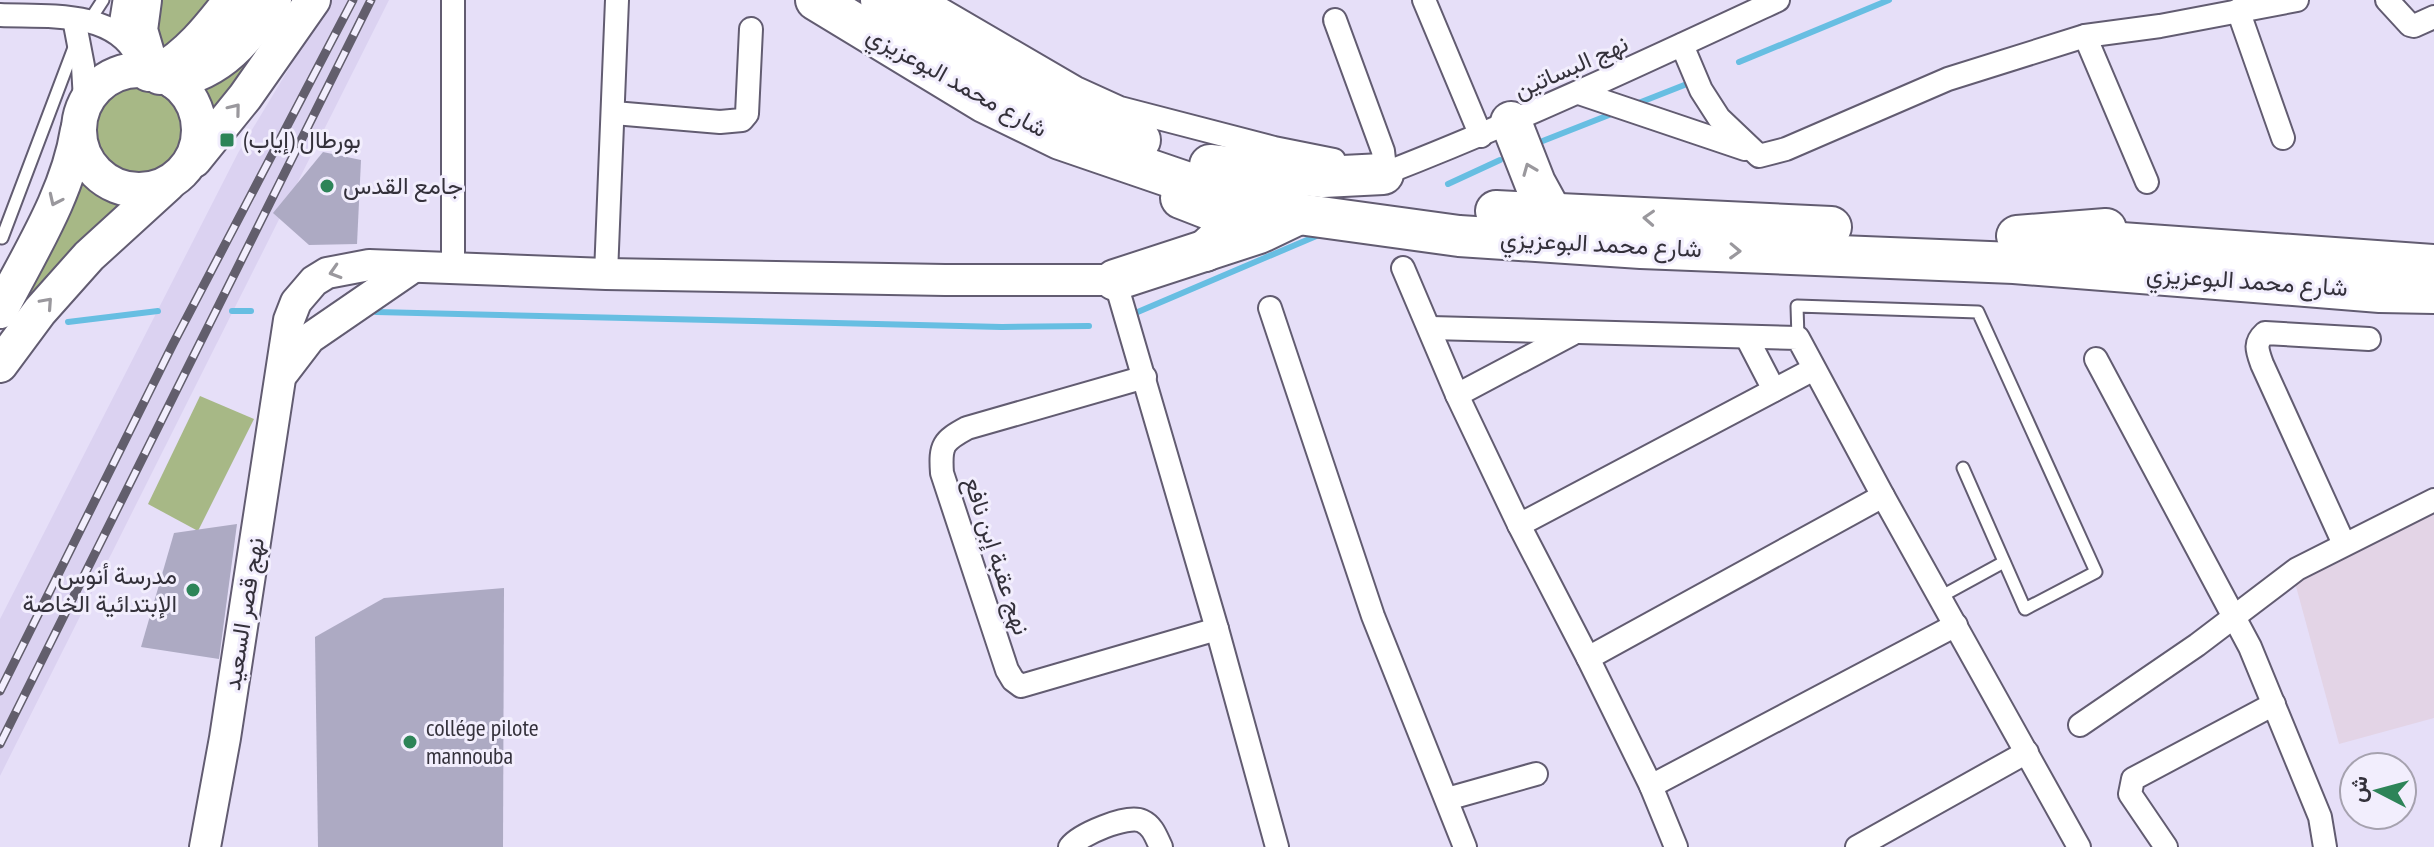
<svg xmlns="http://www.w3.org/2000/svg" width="2434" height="847" font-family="'PT Sans Narrow',Vazirmatn,sans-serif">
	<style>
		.built { fill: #dbd2f1 }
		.education { fill: #e3d4e6 }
		.green { fill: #a7b886 }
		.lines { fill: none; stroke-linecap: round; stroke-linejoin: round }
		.stream { stroke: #67bee2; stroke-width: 6 }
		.building { fill: #adaac3 }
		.lane-casing { stroke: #625c71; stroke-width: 15 }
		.street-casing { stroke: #625c71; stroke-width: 26 }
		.secondary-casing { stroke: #625c71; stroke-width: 34 }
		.primary-casing { stroke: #625c71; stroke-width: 38 }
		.highway-casing { stroke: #625c71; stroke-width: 44 }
		.lane { stroke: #fff; stroke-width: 11 }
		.street { stroke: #fff; stroke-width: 22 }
		.secondary { stroke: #fff; stroke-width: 30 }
		.primary { stroke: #fff; stroke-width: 34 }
		.highway { stroke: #fff; stroke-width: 40 }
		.rail-casing { stroke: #625e6c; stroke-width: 9 }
		.rail { stroke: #f2eefd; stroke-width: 6; stroke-dasharray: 18; stroke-linecap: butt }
		.oneway { stroke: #9a989d }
		.poi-dot { fill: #2d8458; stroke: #f2eefd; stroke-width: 3 }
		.labels { text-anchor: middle; stroke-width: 6; stroke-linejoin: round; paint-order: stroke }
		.street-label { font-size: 24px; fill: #34313b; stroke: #f2eefd }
		.poi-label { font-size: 24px; fill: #34313b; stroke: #f2eefd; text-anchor: start }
	</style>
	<rect width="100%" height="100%" fill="#e6dff8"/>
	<!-- built -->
	<path class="built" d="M 330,0 L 389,0 L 0,776 L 0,619 L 238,153 Z"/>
	<!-- education -->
	<path class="education" d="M 2434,508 L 2434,718 L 2339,744 L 2294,579 Z"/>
	<!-- green -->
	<g class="green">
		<path d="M 140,0 L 296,0 L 218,111 L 168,167 L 33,295 L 24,286 L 62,197 L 90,116 L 133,41 Z"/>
		<path d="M 200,396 L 254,419 L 198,531 L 148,504 Z"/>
	</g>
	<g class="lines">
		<!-- stream -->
		<g class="stream">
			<path d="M 1739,62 L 1889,0"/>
			<path d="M 1636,104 L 1692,82"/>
			<path d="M 1535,144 L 1614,113"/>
			<path d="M 1448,184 L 1500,160"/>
			<path d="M 232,311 L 251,311"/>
			<path d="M 376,312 L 1002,327 L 1089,326"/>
			<path d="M 1133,314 L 1321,234"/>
			<path d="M 68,322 L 158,311"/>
		</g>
	</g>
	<!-- building -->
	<g class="building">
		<path d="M 323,152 L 361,160 L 357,244 L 309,245 L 273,213 Z"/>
		<path d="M 237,524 L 219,659 L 141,647 L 174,533 Z"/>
		<path d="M 504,588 L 503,847 L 318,847 L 315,637 L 384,598 Z"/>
	</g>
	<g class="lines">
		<defs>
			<g id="lane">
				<path d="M 88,23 L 103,0"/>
				<path d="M 114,31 L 119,0"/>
				<path d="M 2,238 L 75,45"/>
				<path d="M 1798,338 L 1797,306 L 1978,312 L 2096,572 L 2025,609 L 1963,468"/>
				<path d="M 1940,597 L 2004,562"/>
			</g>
			<g id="street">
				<path d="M 925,0 L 1076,88 L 1120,108 L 1274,148 L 1334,160"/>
				<path d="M 1424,0 L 1481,136"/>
				<path d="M 2387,0 L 2410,25 L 2414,26 L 2434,17"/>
				<path d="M 2238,10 L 2283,138"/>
				<path d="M 0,15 C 44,17 114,9 137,57"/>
				<path d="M 74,19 L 83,66 L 85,100"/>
				<path d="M 1335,20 L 1383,151 L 1385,168"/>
				<path d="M 2085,36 L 2147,182"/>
				<path d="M 1682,45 L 1701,90 L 1719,118 L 1759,156 L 1786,149 L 1948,79 L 2085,36 L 2160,26 L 2297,0"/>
				<path d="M 1579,93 L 1745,149"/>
				<path d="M 614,113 L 720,122 L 742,120 L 747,114 L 751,29"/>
				<path d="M 1383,174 C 1517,122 1647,61 1778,0"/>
				<path d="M 1403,268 L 1457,395 L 1519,525 L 1588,658 L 1651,786 L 1676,847"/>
				<path d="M 453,269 L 453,0"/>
				<path d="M 606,274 L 617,0"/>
				<path d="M 1115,280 L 1217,629 L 1277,847"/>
				<path d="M 1270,308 L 1373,616 L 1465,847"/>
				<path d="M 1431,328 L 1798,338 L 1883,496 L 2079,847"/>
				<path d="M 1747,338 L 1774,390"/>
				<path d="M 2096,359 L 2250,647 L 2320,817 L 2325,847"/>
				<path d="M 1145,377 L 967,428 C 943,441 940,445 942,473 L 1007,670 L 1013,680 L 1021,686 L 1217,629"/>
				<path d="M 1457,395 L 1572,334"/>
				<path d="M 1519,525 L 1814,369"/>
				<path d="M 2344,544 L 2262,364 C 2257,350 2254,343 2265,333 L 2369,339"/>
				<path d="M 1588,658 L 1883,496"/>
				<path d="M 2080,725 L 2197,645 L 2297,569 L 2434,500"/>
				<path d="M 1651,786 L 1956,625"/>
				<path d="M 1447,799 L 1536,774"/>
				<path d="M 1070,847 C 1079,835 1127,814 1142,821 C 1153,826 1156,837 1161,847"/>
				<path d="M 1857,847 L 2027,752"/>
				<path d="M 2166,847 L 2130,794 L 2133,779 L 2274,704"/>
			</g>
			<g id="secondary">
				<path d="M 284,372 L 310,338 L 412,268"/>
				<path d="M 205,847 L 225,738 L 289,320 L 296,302 L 314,281 L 327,273 L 369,265 L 606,274 L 945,280 L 1115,280"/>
			</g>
			<g id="primary">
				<circle cx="139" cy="130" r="60"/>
				<path d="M 173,81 C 222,72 247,39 274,0"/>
				<path d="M 194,160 L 245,97 L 313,0"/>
				<path d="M 0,311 C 29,254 68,194 78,130"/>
				<path d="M 0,365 L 40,311 L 89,256 L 168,184"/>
			</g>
			<g id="highway">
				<path d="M 141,0 L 137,30 L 149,71"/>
				<path d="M 816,0 L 984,102 L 1060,139 L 1241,201 L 1299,214 L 1459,236 L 1641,248 L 2014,263 L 2380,292 L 2434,293"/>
				<path d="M 881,0 L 946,41 L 1070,112 L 1140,140"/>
				<path d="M 160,74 C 192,56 213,28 235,0"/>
				<path d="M 1511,122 L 1535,183 L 1552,214"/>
				<path d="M 1210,165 L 1323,177 L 1383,174"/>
				<path d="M 1181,198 L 1217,212 C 1231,230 1218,239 1205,251"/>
				<path d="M 1496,211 L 1831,227"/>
				<path d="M 2017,236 L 2106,229"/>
				<path d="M 2079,240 L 2434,265"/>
				<path d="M 1115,280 L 1259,233 L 1299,214"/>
			</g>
		</defs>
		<!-- lane casing -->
		<use href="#lane" class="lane-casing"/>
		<!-- street casing -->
		<use href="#street" class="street-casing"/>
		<!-- secondary casing -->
		<use href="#secondary" class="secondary-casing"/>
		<!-- primary casing -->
		<use href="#primary" class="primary-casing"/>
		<!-- highway casing -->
		<use href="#highway" class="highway-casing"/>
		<!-- lane -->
		<use href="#lane" class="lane"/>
		<!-- street -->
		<use href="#street" class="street"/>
		<!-- secondary -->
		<use href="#secondary" class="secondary"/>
		<!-- primary -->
		<use href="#primary" class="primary"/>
		<!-- highway -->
		<use href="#highway" class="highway"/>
		<defs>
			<g id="rail">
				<path d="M 0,691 L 173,344 L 353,0"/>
				<path d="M 0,744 L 371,0"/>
			</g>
		</defs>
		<!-- rail casing -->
		<use href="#rail" class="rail-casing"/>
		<!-- rail -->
		<use href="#rail" class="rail"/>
	</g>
	<!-- one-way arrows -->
	<defs><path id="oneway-chevron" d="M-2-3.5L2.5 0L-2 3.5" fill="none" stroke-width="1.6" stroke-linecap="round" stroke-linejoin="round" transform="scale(2)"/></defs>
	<g class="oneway">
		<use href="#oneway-chevron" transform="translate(235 109) rotate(-51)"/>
		<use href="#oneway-chevron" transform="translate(1529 169) rotate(-112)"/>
		<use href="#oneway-chevron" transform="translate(55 200) rotate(115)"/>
		<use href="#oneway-chevron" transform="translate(1649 218) rotate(-177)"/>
		<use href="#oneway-chevron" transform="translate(1735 251) rotate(2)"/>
		<use href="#oneway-chevron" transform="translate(335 272) rotate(163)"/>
		<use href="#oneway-chevron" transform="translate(47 303) rotate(-48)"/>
	</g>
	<!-- markers -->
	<g class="poi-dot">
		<rect x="219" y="132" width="16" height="16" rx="4"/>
		<circle cx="327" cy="186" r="8"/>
		<circle cx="193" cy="590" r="8"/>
		<circle cx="410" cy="742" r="8"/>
	</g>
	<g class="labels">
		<!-- street labels -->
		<g class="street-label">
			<text transform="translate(1571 67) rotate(-24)" y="8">نهج البساتين</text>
			<text transform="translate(957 82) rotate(29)" y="8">شارع محمد البوعزيزي</text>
			<text transform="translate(1601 244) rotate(3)" y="8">شارع محمد البوعزيزي</text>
			<text transform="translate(2247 281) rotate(4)" y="8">شارع محمد البوعزيزي</text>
			<text transform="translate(997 556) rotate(72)" y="8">نهج عقبة إبن نافع</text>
			<text transform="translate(244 614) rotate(-81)" y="8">نهج قصر السعيد</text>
		</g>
		<!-- poi labels -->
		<g class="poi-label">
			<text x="243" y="148">بورطال (إياب)</text>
			<text x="343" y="194">جامع القدس</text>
			<text x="177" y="584" text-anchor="end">مدرسة أنوس<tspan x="177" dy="28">الإبتدائية الخاصة</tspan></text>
			<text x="426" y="736">collége pilote<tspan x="426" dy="28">mannouba</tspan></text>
		</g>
	</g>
	<!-- north arrow -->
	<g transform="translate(2378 791) rotate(276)"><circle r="38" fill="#f2eefd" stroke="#a6a2af" stroke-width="2"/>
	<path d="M0-6L14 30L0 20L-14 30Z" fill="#2d8458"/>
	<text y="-12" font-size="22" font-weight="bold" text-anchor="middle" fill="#34313b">ش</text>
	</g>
</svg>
